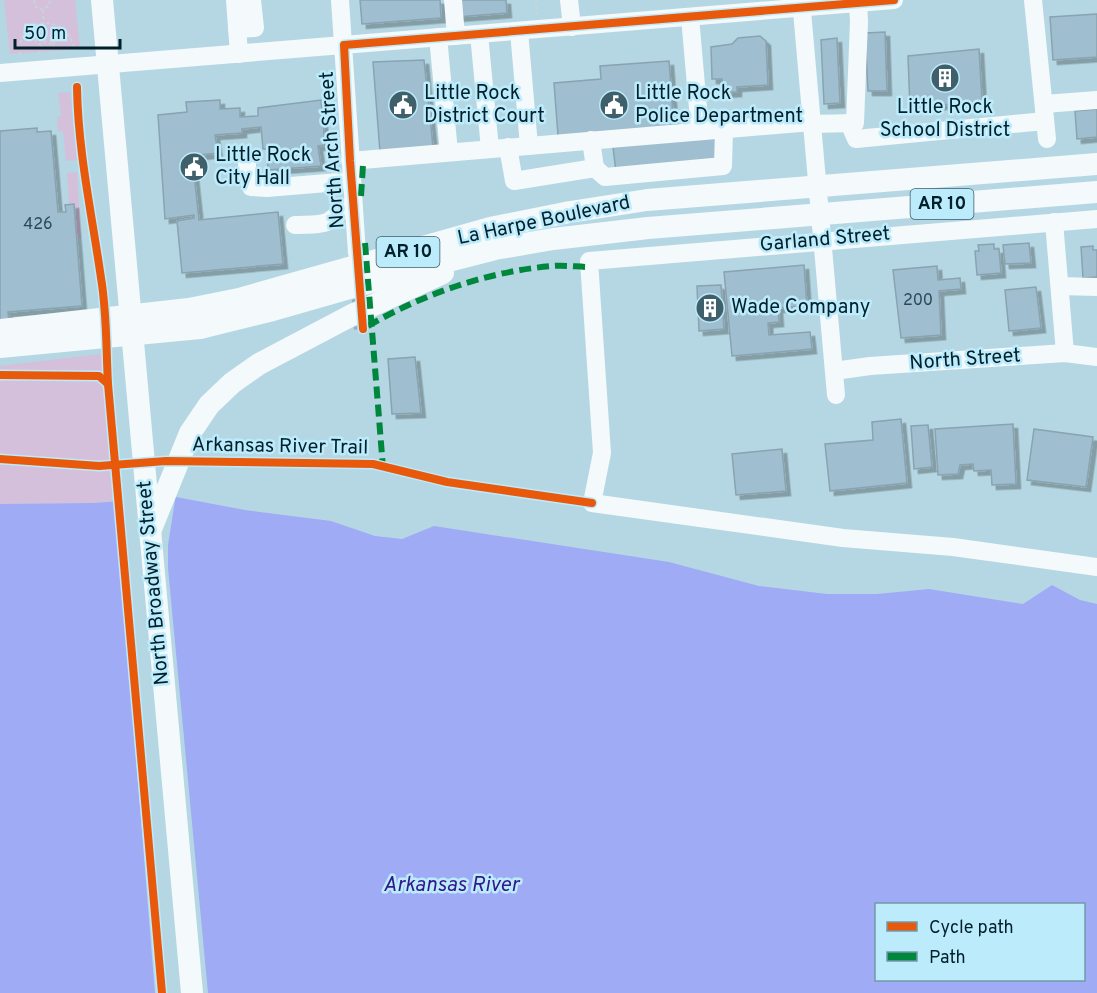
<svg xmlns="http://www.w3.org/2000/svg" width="1097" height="993" font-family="Overpass,sans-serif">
<defs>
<filter id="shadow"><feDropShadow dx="4.5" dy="4.5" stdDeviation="0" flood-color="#0004"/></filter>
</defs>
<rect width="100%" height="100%" fill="#b5d7e3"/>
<g fill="#d4c0db">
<polygon points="4,0 75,0 80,49 10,54"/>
<polygon points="70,92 77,160 66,161 63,131 58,131 57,117 61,116 58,93"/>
<polygon points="77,172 81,237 77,238 74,205 69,205 67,173"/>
<polygon points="108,353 114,411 116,477 120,482 122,500 93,503 0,504 0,366"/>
</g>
<path fill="#a0abf6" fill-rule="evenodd" d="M176 497 245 510 331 521 375 536 402 539 434 526 669 562 759 586 827 594H877L929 589 1023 604 1052 585 1080 600 1097 604V993H0V504L93 503ZM876 904H1084V980H876Z"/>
<polygon fill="#b5d7e3" points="176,494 168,545 168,568 208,993 155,993 115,498"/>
<g fill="#9fbecf" stroke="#89a3b1" stroke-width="1.5" filter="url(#shadow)">
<polygon points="360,0 440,0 441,18 362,24"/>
<polygon points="457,0 506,0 507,13 457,17"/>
<polygon points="1097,14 1097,57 1053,60 1050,17"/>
<polygon points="885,32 887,91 868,91 865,33"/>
<polygon points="760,36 766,41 768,85 737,87 737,92 723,93 722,79 712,79 711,47 732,44 738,38"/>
<polygon points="837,38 840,103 824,104 821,40"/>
<polygon points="979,49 982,101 910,108 908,56"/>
<polygon points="424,60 433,147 380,152 373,62"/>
<polygon points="669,61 674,127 558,136 554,83 601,79 600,66"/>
<polygon points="220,100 220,109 240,108 240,117 258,116 258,108 321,100 325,145 318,146 321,166 268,170 267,149 263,149 261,127 242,129 242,133 215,135 218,153 192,156 199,220 278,212 283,264 182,273 177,221 194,218 194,215 165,219 158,115 187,112 186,102"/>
<polygon points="1097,109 1097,137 1077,139 1075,111"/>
<polygon points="37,128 37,132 51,131 58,212 66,212 65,205 74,204 82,306 8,312 9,321 0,322 0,131"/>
<polygon points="718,137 720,163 616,172 613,147"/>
<polygon points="1029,243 1031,263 1005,264 1003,245"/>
<polygon points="994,244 994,249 999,249 1001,273 977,275 975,251 979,251 978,245"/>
<polygon points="1093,246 1093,250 1097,250 1097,277 1083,278 1081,247"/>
<polygon points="804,265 807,306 778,308 779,322 768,323 769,335 810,332 812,349 732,356 724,272"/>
<polygon points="937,266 938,280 960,278 961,289 939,291 941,335 901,338 893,270"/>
<polygon points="721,285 724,329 699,331 697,286"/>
<polygon points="1036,287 1041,328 1009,331 1005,290"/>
<polygon points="415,357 421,413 392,414 388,359"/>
<polygon points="901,419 907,483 830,491 825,444 873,440 872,422"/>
<polygon points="1013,424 1016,484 992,485 991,470 974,471 973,464 960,465 958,474 938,475 935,429"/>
<polygon points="928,425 932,467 914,469 911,426"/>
<polygon points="1034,429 1093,437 1086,487 1027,480"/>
<polygon points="782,449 786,491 736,495 732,454"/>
</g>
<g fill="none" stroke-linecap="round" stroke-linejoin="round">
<polyline stroke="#91b2be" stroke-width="18" stroke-dasharray="18 9" stroke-linecap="butt" points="359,272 363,329"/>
<g stroke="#c9d4d9" stroke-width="2" stroke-dasharray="3 3" stroke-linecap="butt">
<polyline points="34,0 36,7 43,10 49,5 50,0"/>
<polyline points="536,0 537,14"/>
<polyline points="43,10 45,42"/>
<polyline points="25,32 41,45"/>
<polyline points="53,44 62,28"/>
<polyline points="39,54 40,48 45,42 53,44 55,52"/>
<path d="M20 55C15 16 67 10 75 51"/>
</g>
<g stroke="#f4f9fb" stroke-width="18">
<polyline points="235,0 239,54"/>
<polyline points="340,0 357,253"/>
<polyline points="453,0 456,36"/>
<polyline points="569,0 572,27"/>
<polyline points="801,0 836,395"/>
<polyline points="1033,0 1047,139"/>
<polyline points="690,17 700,131"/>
<polyline points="237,29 255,28 252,0"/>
<polyline points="519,31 529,146"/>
<polyline points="479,34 490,149"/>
<polyline points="438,37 449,152"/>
<polyline points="0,73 894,0"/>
<polyline points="1044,104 1097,100"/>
<polyline points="849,123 856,139 1045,121"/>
<polyline points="812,124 855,123 859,21 858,3"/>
<polyline points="508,147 514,181 595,168 591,140"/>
<polyline points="247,160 247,175 251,187 267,188 351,181"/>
<polyline points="350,161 812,122"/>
<polyline points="595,168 605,177 723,166 724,129"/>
<polyline points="1097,219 589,261 602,453 592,503 843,538 953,547 1097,567"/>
<polyline points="1054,222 1065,353"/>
<path d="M295 225C305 224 320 226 329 221 339 215 340 208 353 205"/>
<polyline points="1060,286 1097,287"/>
<polyline points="834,371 870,366 1065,353 1097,357"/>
</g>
<g stroke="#f4f9fb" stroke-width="22">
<polyline points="102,0 192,993"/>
<polyline points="0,330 189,309 239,299 490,228 570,212 647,200 1097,164"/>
<polyline points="0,347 200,328 273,310 413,270 495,249 553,239 648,228 1097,192"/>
<polyline points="151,529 190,433 209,405 232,383 259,364 352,315 443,273"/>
</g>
<g stroke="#00873e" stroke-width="6" stroke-dasharray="12 6" stroke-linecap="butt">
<polyline points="361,196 363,165"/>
<polyline points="365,243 383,468"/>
<path d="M368 326C423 294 489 271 553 266 565 265 578 267 590 267"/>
</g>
<g stroke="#bcebfc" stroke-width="11">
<g id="cycleway">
<path d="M77 87C78 152 92 215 101 278 107 313 106 349 108 384"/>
<polyline points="363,329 350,161 344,45 894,0"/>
<polyline points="0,375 99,376 108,384 162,993"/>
<polyline points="0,459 99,466 166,461 373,464 447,482 592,503"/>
</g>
</g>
<use href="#cycleway" stroke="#e8590c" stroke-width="8"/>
</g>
<defs>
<g id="building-disc" transform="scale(1.5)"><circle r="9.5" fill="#3f606b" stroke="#bcebfc"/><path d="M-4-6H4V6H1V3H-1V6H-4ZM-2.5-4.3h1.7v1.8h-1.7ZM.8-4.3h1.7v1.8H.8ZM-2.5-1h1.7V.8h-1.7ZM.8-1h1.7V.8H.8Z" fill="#fff"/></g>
<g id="civic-disc" transform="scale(1.5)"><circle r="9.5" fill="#3f606b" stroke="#bcebfc"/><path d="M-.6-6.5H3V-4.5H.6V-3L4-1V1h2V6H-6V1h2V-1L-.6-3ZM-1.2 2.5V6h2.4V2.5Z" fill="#fff"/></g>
</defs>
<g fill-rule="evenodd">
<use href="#building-disc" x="945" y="78"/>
<use href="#civic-disc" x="403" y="105"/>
<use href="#civic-disc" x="614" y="105"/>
<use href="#civic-disc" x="194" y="167"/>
<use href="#building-disc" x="710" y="308"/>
</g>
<g text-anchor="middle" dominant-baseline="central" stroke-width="5" stroke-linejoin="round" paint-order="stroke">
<g font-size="16" fill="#2a4956">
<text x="38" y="225">426</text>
<text x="918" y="301">200</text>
</g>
<g fill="#bcebfc" stroke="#385d6a" stroke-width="1.5">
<rect x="910.5" y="189" width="63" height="30" rx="4.5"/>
<rect x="376.5" y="237" width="63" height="30" rx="4.5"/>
</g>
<g font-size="18" font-weight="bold" fill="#00202b">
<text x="942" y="204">AR 10</text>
<text x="408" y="252">AR 10</text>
</g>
<g font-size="20" fill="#00202b" stroke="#bcebfc" text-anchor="start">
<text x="424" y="94">Little Rock<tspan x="424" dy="23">District Court</tspan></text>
<text x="635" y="94">Little Rock<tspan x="635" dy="23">Police Department</tspan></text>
<text x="945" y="108" text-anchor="middle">Little Rock<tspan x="945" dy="23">School District</tspan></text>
<text x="215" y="156">Little Rock<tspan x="215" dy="23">City Hall</tspan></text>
<text x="731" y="308">Wade Company</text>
</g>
<g font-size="20" fill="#00202b" stroke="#bcebfc">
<text transform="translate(333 150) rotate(-94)">North Arch Street</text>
<text transform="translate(544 221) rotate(-12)">La Harpe Boulevard</text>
<text transform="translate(825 240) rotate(-5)">Garland Street</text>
<text transform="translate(965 360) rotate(-4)">North Street</text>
<text transform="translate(280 447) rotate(1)">Arkansas River Trail</text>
<text transform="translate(154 583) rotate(-95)">North Broadway Street</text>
</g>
<g font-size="21" font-style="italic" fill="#32188f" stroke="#bcebfc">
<text x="451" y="885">Arkansas River</text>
</g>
</g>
<rect x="875" y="903" width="210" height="78" fill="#bcebfc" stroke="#719aa8" stroke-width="1.5"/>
<rect x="887" y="922" width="30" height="9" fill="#e8590c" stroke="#719aa8" stroke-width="1.5"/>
<text x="929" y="933" font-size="18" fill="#00202b">Cycle path</text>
<rect x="887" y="952" width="30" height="9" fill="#00873e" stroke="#719aa8" stroke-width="1.5"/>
<text x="929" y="963" font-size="18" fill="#00202b">Path</text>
<path d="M15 39v9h105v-9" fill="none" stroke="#00202b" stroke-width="3"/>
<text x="24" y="39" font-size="18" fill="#00202b" stroke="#bcebfc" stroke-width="4.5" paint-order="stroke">50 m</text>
</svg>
